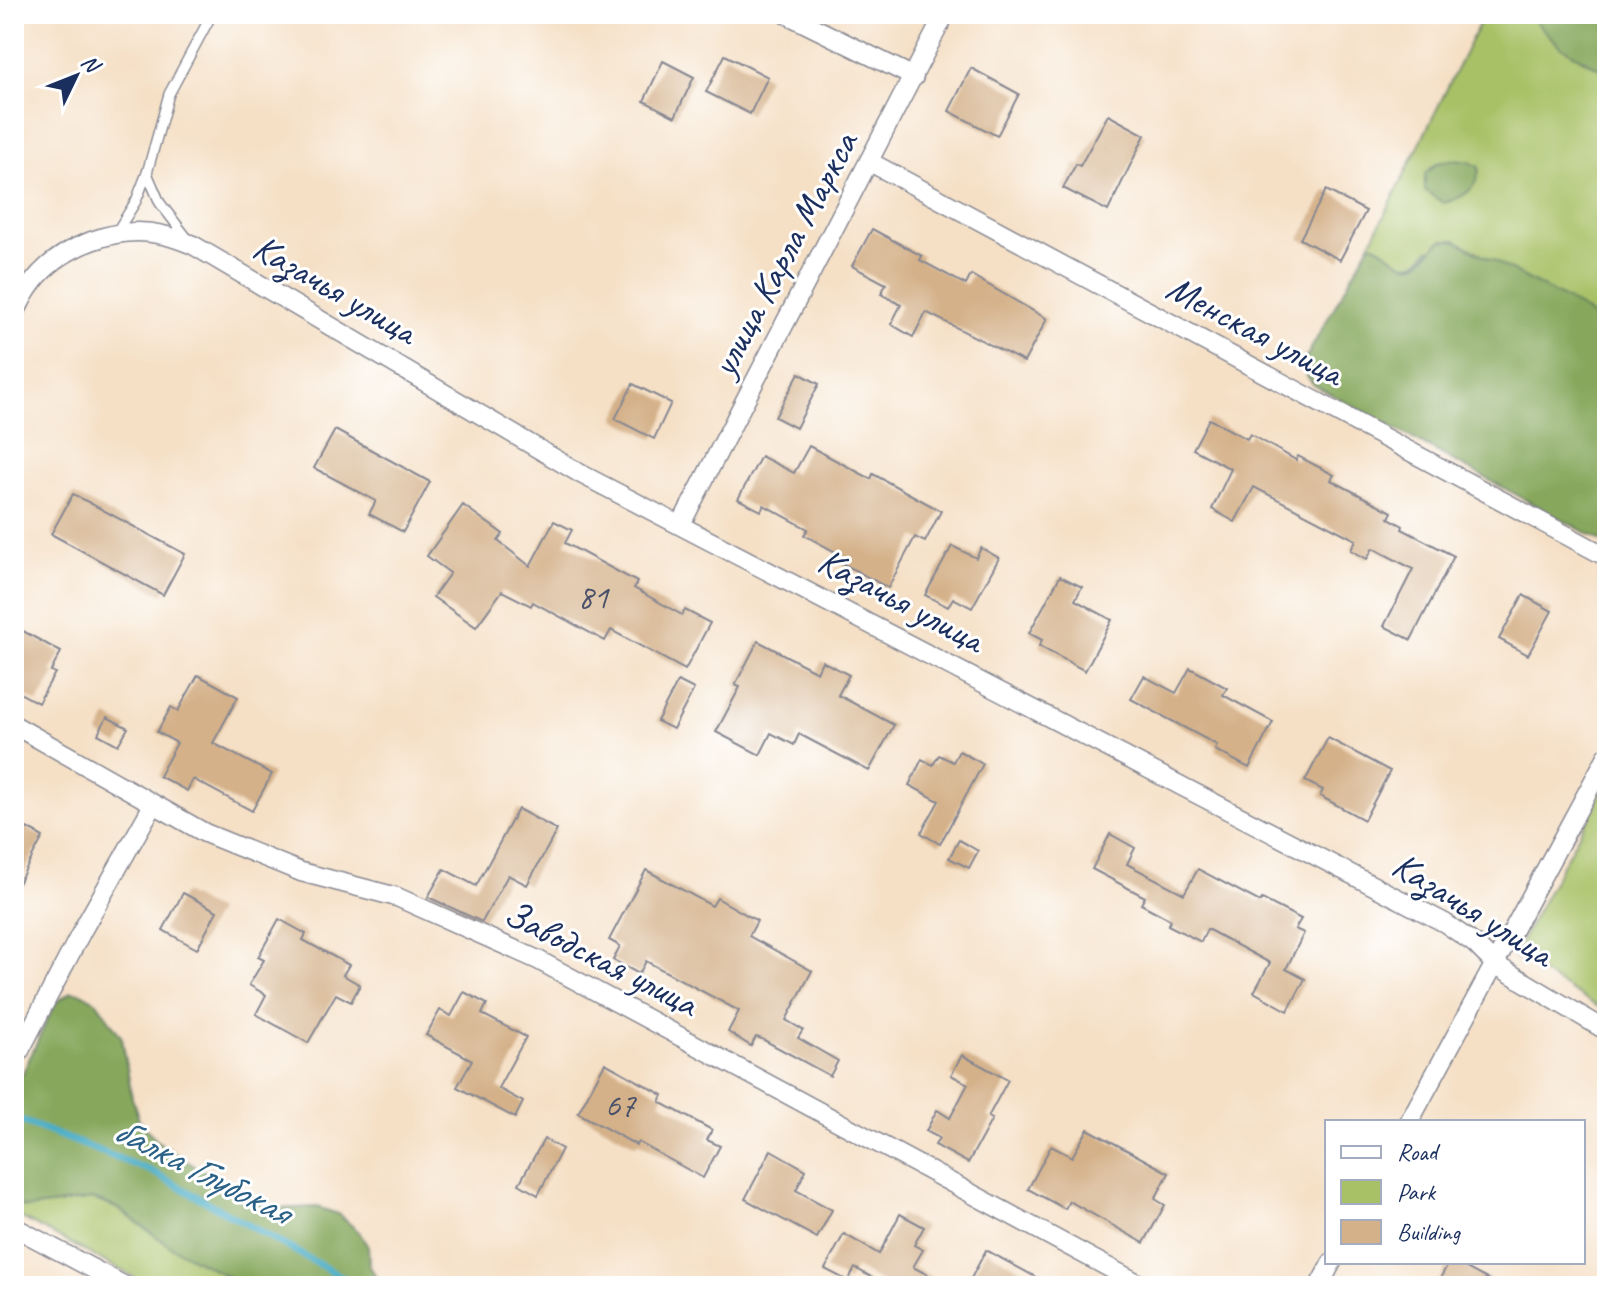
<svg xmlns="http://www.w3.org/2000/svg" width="1621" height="1300" font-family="Caveat,sans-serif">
<rect width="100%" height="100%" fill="#fff"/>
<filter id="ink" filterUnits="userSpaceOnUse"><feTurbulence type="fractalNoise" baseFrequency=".0125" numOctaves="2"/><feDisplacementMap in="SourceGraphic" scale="16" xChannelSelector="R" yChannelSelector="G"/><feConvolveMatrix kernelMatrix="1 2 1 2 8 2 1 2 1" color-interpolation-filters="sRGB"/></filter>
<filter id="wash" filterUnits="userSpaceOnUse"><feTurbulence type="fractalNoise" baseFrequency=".006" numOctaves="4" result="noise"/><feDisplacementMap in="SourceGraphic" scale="32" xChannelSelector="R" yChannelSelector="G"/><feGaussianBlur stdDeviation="1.8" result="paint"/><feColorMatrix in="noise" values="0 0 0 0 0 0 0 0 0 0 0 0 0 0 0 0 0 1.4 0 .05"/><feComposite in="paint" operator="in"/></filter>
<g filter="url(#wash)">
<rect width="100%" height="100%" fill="#f5e0c6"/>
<g fill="#a8c166" stroke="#627862" stroke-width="2">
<path d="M1484 14H1528L1560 46 1607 73V329L1429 249C1410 279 1393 256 1370 244Z"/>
<polygon points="1607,782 1607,1012 1513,956"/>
<polygon points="93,1199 116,1208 229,1278 237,1286 151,1286 14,1214 14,1204 28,1208"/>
</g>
<g fill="#86a75b" stroke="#506b5c" stroke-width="2">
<polygon points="1528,14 1607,14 1607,73 1560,46"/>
<path d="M1454 160 1469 162 1479 167C1478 190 1463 198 1443 203L1425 190V174L1437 163Z"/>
<path d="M1442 240H1455L1582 308 1607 329V544L1314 385 1306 375 1304 361 1370 244C1388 245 1403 278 1423 259 1430 253 1434 246 1442 240Z"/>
<polygon points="71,992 81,993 97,1002 122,1038 132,1098 139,1120 157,1141 188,1162 271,1209 317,1207 338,1214 359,1232 368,1247 369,1265 377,1278 392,1286 237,1286 229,1277 171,1247 117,1208 93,1199 28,1208 14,1204 14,1092 55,1003"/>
</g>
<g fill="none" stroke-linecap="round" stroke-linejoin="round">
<polyline stroke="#45abc5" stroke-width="7" points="14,1118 151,1171 358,1286"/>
</g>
<g id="blocks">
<g fill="#d4b189">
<polygon points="725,55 768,77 750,114 706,92"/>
<polygon points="663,61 694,77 675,117 644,101"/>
<polygon points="971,68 1019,94 997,136 949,111"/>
<polygon points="1108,115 1145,135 1108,211 1063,188 1076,164 1080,166"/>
<polygon points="1326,190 1366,211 1340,260 1300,239"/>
<polygon points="872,229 922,256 920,260 966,285 971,275 1047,319 1024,362 926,312 913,337 891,324 901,305 881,294 886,284 852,266"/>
<polygon points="799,373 819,384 796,428 775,417"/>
<polygon points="633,384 671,403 654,439 615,419"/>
<polygon points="1209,419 1247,439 1250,434 1296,460 1298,456 1334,475 1331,480 1392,512 1389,518 1403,526 1402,529 1454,556 1411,640 1384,626 1413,569 1373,548 1367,559 1351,550 1356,540 1254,487 1235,522 1212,509 1231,469 1193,449"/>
<polygon points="335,430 430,482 403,532 369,514 376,501 314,468"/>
<polygon points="809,446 871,479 873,474 941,511 925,542 915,537 888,588 838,561 841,555 804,535 808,529 764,505 761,511 738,499 761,456 794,473"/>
<polygon points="73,494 185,554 163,595 51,534"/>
<polygon points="463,505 503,534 498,541 530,566 554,521 572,530 565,543 637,582 634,588 682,615 685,610 710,623 685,670 611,630 605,641 533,602 531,606 502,591 476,627 433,597 450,573 427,556"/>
<polygon points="952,546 976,558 981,548 999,558 972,608 953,598 948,607 925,595"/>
<polygon points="1060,576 1082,587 1075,600 1112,620 1085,671 1039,646 1042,640 1029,633"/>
<polygon points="1523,595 1552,611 1528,655 1499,639"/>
<polygon points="14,626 61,652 51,671 55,673 38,703 14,690"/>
<polygon points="758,641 817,672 822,661 849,675 838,695 894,725 869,771 799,734 794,745 771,733 760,755 716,732 740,687 735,685"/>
<polygon points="1190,668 1227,688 1223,695 1273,722 1249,768 1215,750 1217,745 1131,699 1144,676 1176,693"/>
<polygon points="198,675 238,697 213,743 272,774 252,811 193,779 187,791 159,776 177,743 157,732 171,707 178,711"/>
<polygon points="678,681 694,689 673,729 657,721"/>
<polygon points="107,717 128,728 118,745 98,734"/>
<polygon points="1328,738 1390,771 1364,820 1320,796 1323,790 1305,781"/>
<polygon points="959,751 983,764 940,844 921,833 939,801 909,785 922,759 933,765 939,755 953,762"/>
<polygon points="518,809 557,830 527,885 508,875 482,922 428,897 444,869 476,886"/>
<polygon points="14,821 43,837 14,891"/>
<polygon points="1110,834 1135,848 1127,864 1184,894 1198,869 1260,902 1262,899 1301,919 1295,929 1304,933 1286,969 1305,979 1288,1011 1254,992 1270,963 1207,929 1201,942 1168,925 1171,920 1141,904 1145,897 1092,869"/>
<polygon points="959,840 978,851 969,868 949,858"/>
<polygon points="646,870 712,906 717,898 757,921 749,936 812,971 786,1020 803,1030 798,1038 838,1061 830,1076 762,1039 756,1037 751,1046 728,1032 739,1011 646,961 639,974 613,960 620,946 609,940"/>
<polygon points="183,893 217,911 197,949 163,930"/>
<polygon points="279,919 306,934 303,940 349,965 343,975 360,985 351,1002 336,994 308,1043 256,1014 266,995 249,985 264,960 258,957"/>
<polygon points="464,992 487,1004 482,1014 526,1037 498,1088 523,1102 515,1118 457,1087 472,1060 426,1035 440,1010 451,1016"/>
<polygon points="962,1055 1008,1080 988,1117 992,1119 968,1163 935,1145 939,1138 926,1131 937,1110 950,1118 968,1084 951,1075"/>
<polygon points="605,1063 663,1095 660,1102 712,1130 707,1140 720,1146 703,1178 638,1142 636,1145 578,1113"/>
<polygon points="1088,1129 1169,1173 1155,1199 1165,1205 1144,1243 1069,1201 1065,1209 1028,1189 1051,1146 1072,1157"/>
<polygon points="544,1139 562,1149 538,1195 519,1184"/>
<polygon points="771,1150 806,1170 796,1190 832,1210 817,1238 745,1199"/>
<polygon points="900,1214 924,1227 914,1245 923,1250 913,1267 949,1286 888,1286 855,1268 848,1281 825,1269 844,1234 879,1254"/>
<polygon points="986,1250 1052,1286 967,1286"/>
<polygon points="1449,1262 1455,1262 1500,1286 1436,1286"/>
</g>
</g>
</g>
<g filter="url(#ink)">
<use href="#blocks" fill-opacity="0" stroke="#888892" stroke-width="2"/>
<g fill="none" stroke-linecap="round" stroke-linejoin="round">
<g stroke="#888892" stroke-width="12">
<g id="service">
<polyline points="147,173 160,203 187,238"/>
<polyline points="116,233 136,201 147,173 169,94 212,14"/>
</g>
</g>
<g stroke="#888892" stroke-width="21">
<g id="minor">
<polyline points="786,14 914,77"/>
<polyline points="870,162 1607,557"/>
<path d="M14 315C20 303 25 292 33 282 61 246 118 224 163 235 173 237 183 241 193 245L581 474 1445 923 1475 944 1496 965 1607 1031"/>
<polyline points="681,524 945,14"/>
<polyline points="14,725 205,833 301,872 397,897 538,960 1143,1286"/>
<polyline points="14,1062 83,929 153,805"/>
<polyline points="1409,1122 1607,756"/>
<polyline points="14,1227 125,1286"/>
<polyline points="1319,1286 1332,1262"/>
</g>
</g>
<use href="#service" stroke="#fff" stroke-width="9"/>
<use href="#minor" stroke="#fff" stroke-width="18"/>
</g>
</g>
<g text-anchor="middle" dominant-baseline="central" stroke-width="6" stroke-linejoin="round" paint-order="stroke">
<g font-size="34" fill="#495069">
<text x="593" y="596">81</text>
<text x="620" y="1104">67</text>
</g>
<g font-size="38" fill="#1b2f5e" stroke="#fff">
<text transform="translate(784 254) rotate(-62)">улица Карла Маркса</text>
<text transform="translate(335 289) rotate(30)">Казачья улица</text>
<text transform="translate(1255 330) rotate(28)">Менская улица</text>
<text transform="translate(901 600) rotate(28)">Казачья улица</text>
<text transform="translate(1473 909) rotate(32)">Казачья улица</text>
<text transform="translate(601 958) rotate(27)">Заводская улица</text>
</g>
<g font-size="40" font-style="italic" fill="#2c6187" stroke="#fff">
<text transform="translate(202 1170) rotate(27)">балка Глубокая</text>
</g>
</g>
<rect width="1621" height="1300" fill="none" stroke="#fff" stroke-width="48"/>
<rect x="1325" y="1120" width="260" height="144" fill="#ffffff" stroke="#a4acbf" stroke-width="2"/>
<rect x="1341" y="1146" width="40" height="12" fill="#ffffff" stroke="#a4acbf" stroke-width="2"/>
<text x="1397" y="1160" font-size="24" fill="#1b2f5e">Road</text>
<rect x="1341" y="1180" width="40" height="24" fill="#a8c166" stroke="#a4acbf" stroke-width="2"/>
<text x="1397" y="1200" font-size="24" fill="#1b2f5e">Park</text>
<rect x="1341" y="1220" width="40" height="24" fill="#d4b189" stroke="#a4acbf" stroke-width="2"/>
<text x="1397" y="1240" font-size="24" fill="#1b2f5e">Building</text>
<g transform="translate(76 76) rotate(47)" stroke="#ffffff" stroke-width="6" paint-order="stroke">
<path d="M0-6L14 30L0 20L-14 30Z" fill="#1b2f5e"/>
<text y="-12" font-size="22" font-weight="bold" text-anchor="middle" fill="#1b2f5e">N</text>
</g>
</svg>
